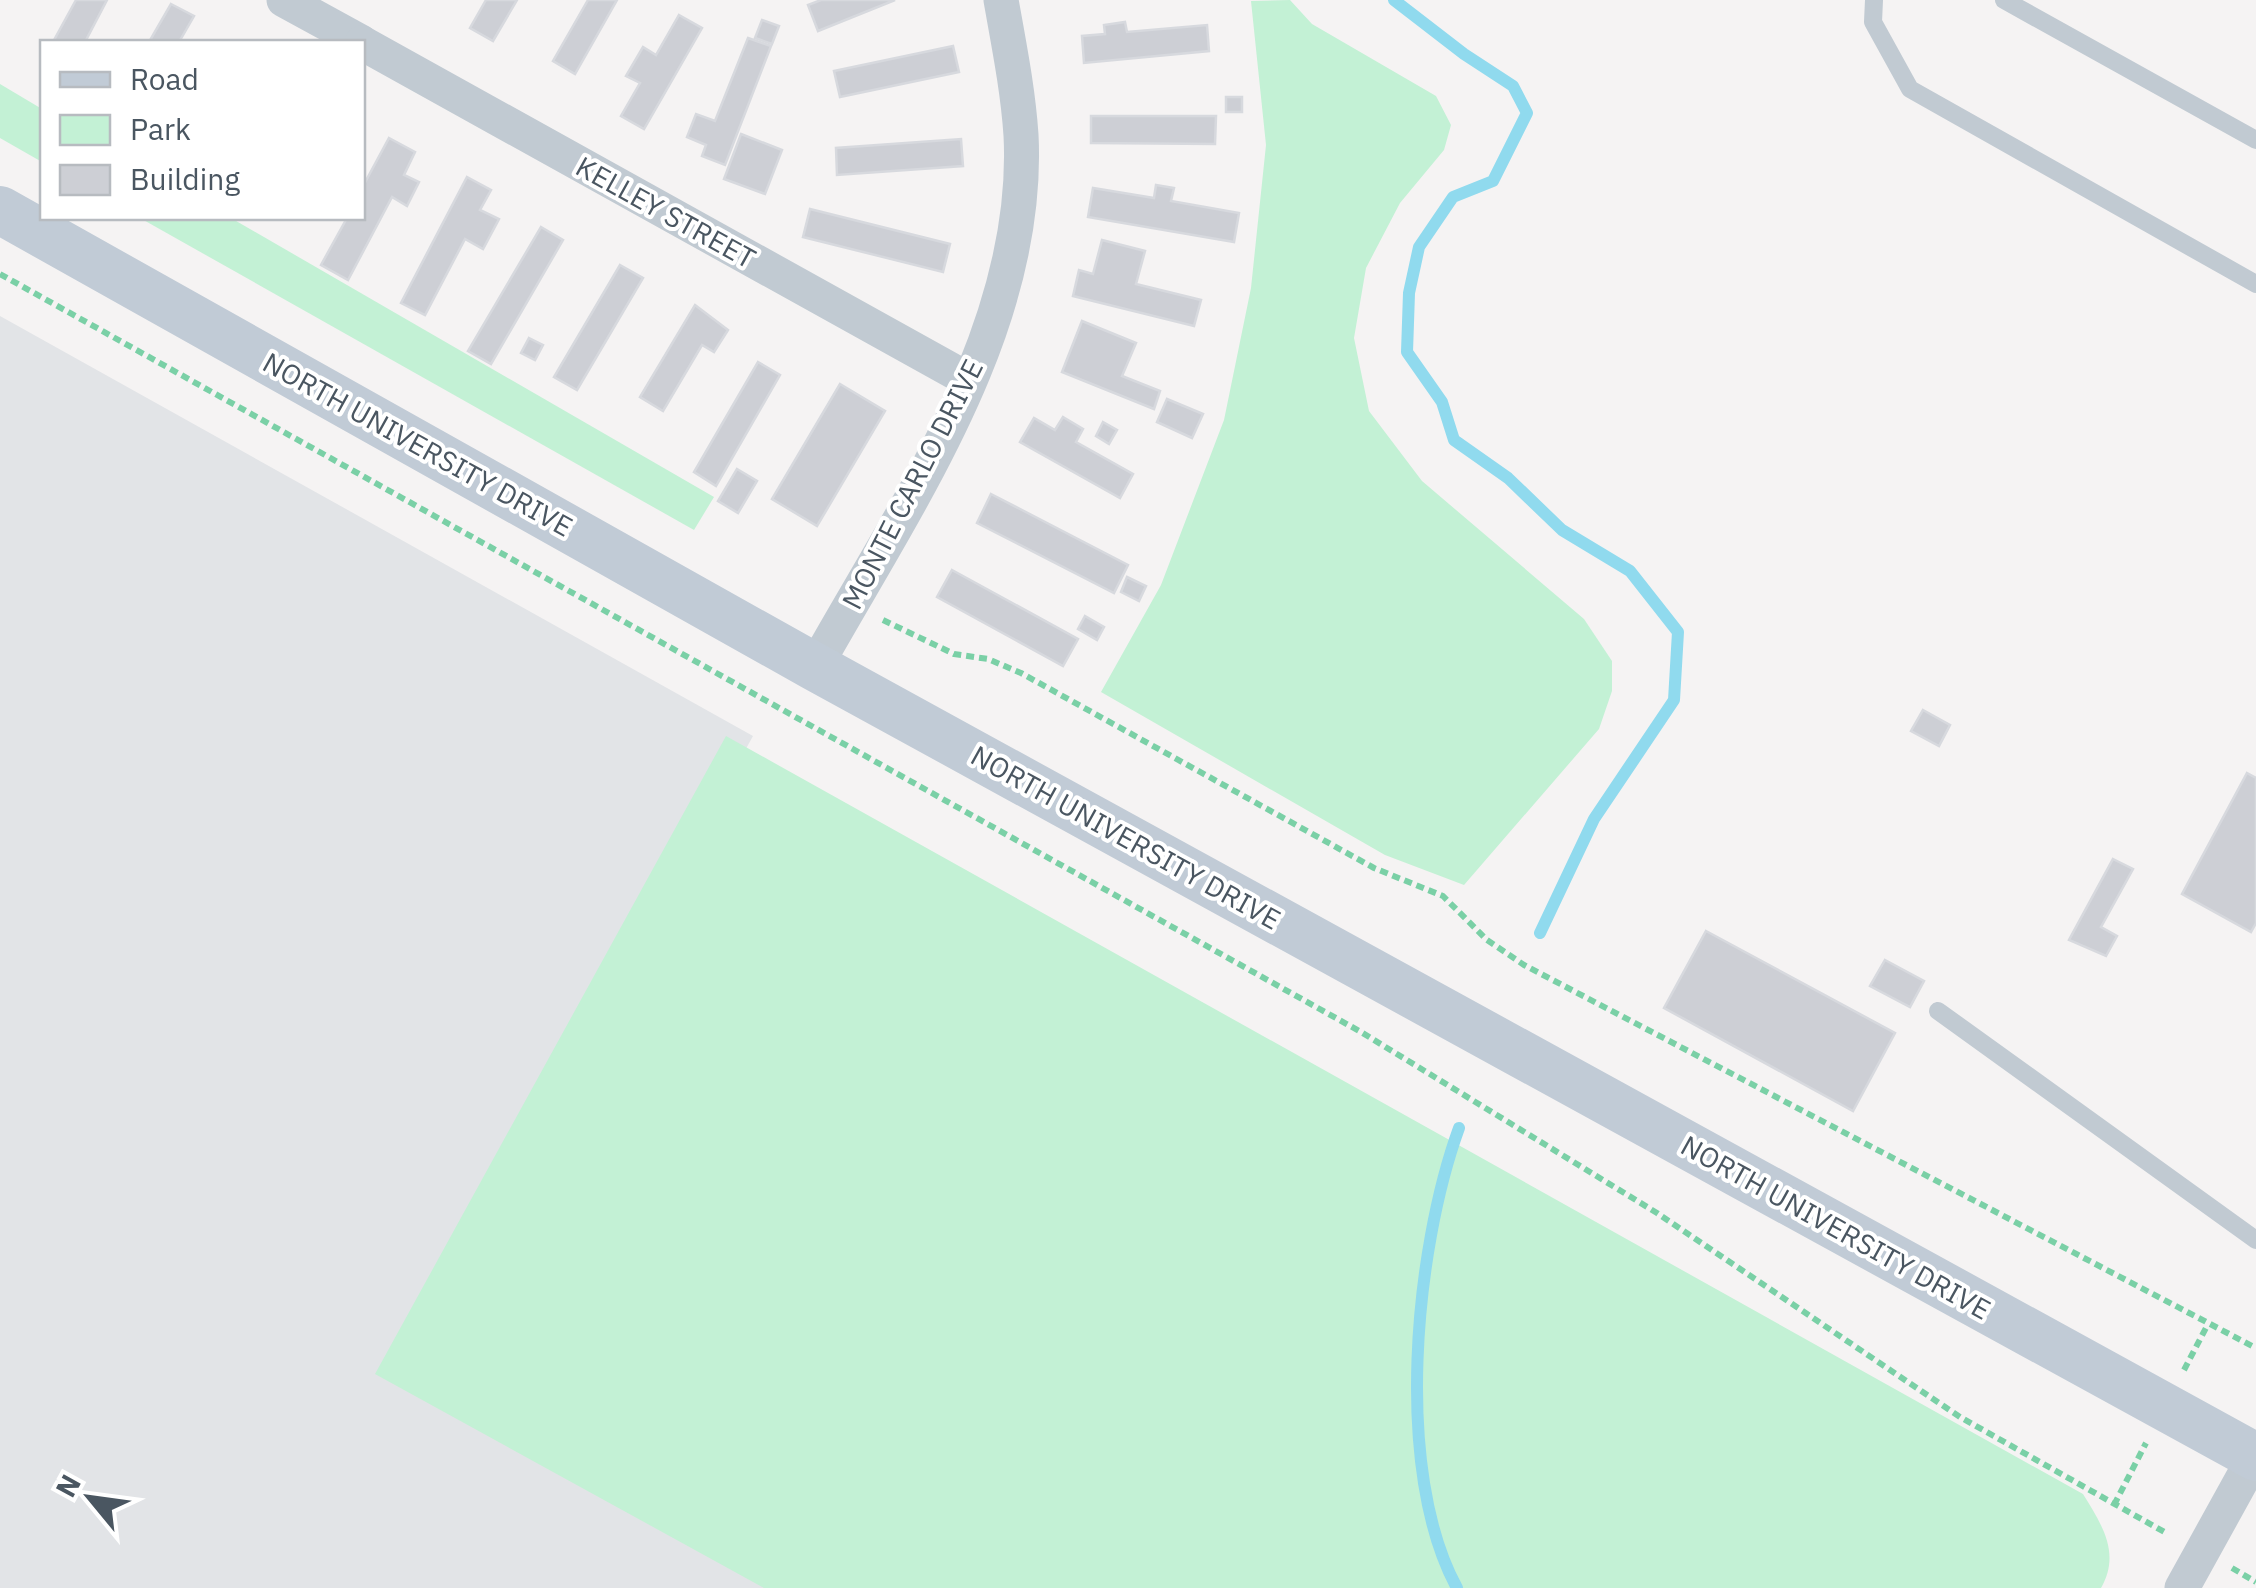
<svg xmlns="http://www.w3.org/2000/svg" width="2256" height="1588" font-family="'IBM Plex Sans',sans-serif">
<rect width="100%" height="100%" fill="#f5f3f3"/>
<polygon fill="#e2e4e7" points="0,316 753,736 404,1370 794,1588 0,1588"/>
<g fill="#c3f1d5">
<polygon points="1290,0 1312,24 1436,96 1451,125 1444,150 1400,203 1366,268 1354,338 1369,411 1422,481 1584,619 1612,661 1612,691 1599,729 1464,885 1385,855 1101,692 1161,585 1224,420 1251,288 1266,145 1251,1"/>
<polygon points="0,84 42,109 42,162 0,138"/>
<polygon points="140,218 231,218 714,497 694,530"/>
<path d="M726 736 2083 1494C2102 1525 2121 1553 2101 1588H764L375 1374Z"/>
</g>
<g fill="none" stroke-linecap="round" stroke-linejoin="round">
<g stroke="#90daee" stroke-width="12">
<polyline points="1394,0 1464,54 1513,86 1527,113 1493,181 1453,197 1419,247 1409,293 1407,352 1442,402 1454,440 1508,478 1562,530 1630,571 1678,632 1674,700 1594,819 1540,933"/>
<path d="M1457 1588C1393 1471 1415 1249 1459 1128"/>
</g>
</g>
<g fill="#cdcfd5" stroke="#d7d9de" stroke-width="2.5">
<polygon points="76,0 107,0 85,42 53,42"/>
<polygon points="486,0 517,0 493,41 470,28"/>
<polygon points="588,0 617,0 575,74 553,61"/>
<polygon points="821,0 895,0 818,31 808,5"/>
<polygon points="171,4 194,16 179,42 149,42"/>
<polygon points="679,15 702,28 644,129 621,116 640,83 626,76 643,47 656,55"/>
<polygon points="762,20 779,26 772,44 755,38"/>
<polygon points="1125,22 1127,32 1207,25 1209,51 1084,63 1082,36 1105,34 1104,25"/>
<polygon points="748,38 771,46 725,165 702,156 706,145 687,137 696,114 715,121"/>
<polygon points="953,46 959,72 840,97 834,71"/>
<rect x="1226" y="97" width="16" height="15"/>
<polygon points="1091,116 1216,116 1215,144 1091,143"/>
<polygon points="741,134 782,150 765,194 724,179"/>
<polygon points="389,138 415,152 404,175 419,182 407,206 392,197 348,280 321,265 347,218 362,218 362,188"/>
<polygon points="961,139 963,166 837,175 836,148"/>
<polygon points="467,177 491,190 480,210 499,219 483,249 465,239 425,315 401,303"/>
<polygon points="1156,185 1174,188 1171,201 1239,213 1234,242 1088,217 1093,188 1154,198"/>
<polygon points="810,209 950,244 943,272 803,237"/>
<polygon points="541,227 563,240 491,364 468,351"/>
<polygon points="1102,240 1145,251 1136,284 1201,300 1194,326 1073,296 1079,270 1093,274"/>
<polygon points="620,265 643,278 577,390 554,377"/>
<polygon points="695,305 728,330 714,352 702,345 663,411 640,397"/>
<polygon points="1082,321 1136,343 1122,376 1160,391 1154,409 1062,372"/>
<polygon points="529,338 543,345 535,360 521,353"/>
<polygon points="758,362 780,375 716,486 694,472"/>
<polygon points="840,384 885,411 817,526 772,499"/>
<polygon points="1167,399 1203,414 1192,438 1157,422"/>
<polygon points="1063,417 1083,429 1076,442 1133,474 1120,498 1020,442 1034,418 1055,430"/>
<polygon points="1103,422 1117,430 1109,444 1096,436"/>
<polygon points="737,469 757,481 738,513 718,501"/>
<polygon points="991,494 1128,565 1114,593 977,523"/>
<polygon points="952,570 1078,639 1063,666 937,597"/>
<polygon points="1127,577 1146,586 1139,601 1121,592"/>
<polygon points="1085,616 1104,627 1097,640 1078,629"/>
<polygon points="1923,710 1950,725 1939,746 1911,731"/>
<polygon points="2247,773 2256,778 2256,923 2251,932 2182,894"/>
<polygon points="2113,859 2133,869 2101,927 2117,936 2106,956 2069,940"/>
<polygon points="1706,931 1895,1033 1853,1111 1664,1008"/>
<polygon points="1885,960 1924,981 1910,1007 1870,986"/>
</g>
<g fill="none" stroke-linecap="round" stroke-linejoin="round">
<g stroke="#7ad0a6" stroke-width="6" stroke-dasharray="8 5" stroke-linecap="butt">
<polyline points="0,274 1361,1032 1657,1213 1960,1417 2168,1534"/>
<polyline points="883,620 954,654 988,659 1021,673 1374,868 1443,896 1487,940 1524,965 2256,1348"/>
<polyline points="2184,1370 2208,1324"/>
<polyline points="2114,1505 2146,1443"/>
<polyline points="2232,1568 2256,1582"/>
</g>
<g stroke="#c1cad2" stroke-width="18">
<polyline points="1874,0 1873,22 1910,89 2256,284"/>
<polyline points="2004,0 2256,140"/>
<polyline points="1938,1011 2256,1240"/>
</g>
<g stroke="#c1cad2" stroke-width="35">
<polyline points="284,0 361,42"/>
<polyline points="362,43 969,380"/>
<path d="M815 667C905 506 1031 328 1021 135 1018 90 1009 45 1001 0"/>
<polyline points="2182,1588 2255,1456"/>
</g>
<polyline stroke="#c1cbd6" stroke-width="48" points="0,210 815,667 2256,1457"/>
</g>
<g text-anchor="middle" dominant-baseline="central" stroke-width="8" stroke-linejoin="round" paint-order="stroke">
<g font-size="28" fill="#4a5661" stroke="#fff">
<text transform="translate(666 212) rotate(29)">KELLEY STREET</text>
<text transform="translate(418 444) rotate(29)">NORTH UNIVERSITY DRIVE</text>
<text transform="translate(912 484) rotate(-63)">MONTE CARLO DRIVE</text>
<text transform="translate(1126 837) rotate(29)">NORTH UNIVERSITY DRIVE</text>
<text transform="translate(1836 1227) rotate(29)">NORTH UNIVERSITY DRIVE</text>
</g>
</g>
<rect x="40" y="40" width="325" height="180" fill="#ffffff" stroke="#b7bbc0" stroke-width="2.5"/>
<rect x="60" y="72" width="50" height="15" fill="#c1cbd6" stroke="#b7bbc0" stroke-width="2.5"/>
<text x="130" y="90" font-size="30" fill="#4a5661">Road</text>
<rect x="60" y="115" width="50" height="30" fill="#c3f1d5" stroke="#b7bbc0" stroke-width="2.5"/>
<text x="130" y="140" font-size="30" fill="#4a5661">Park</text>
<rect x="60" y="165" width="50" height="30" fill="#cdcfd5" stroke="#b7bbc0" stroke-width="2.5"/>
<text x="130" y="190" font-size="30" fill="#4a5661">Building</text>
<g transform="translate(90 1498) rotate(299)" stroke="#ffffff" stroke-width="8" paint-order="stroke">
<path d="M0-8L18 38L0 25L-18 38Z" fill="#4a5661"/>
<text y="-15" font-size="28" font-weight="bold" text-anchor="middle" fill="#4a5661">N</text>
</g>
</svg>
